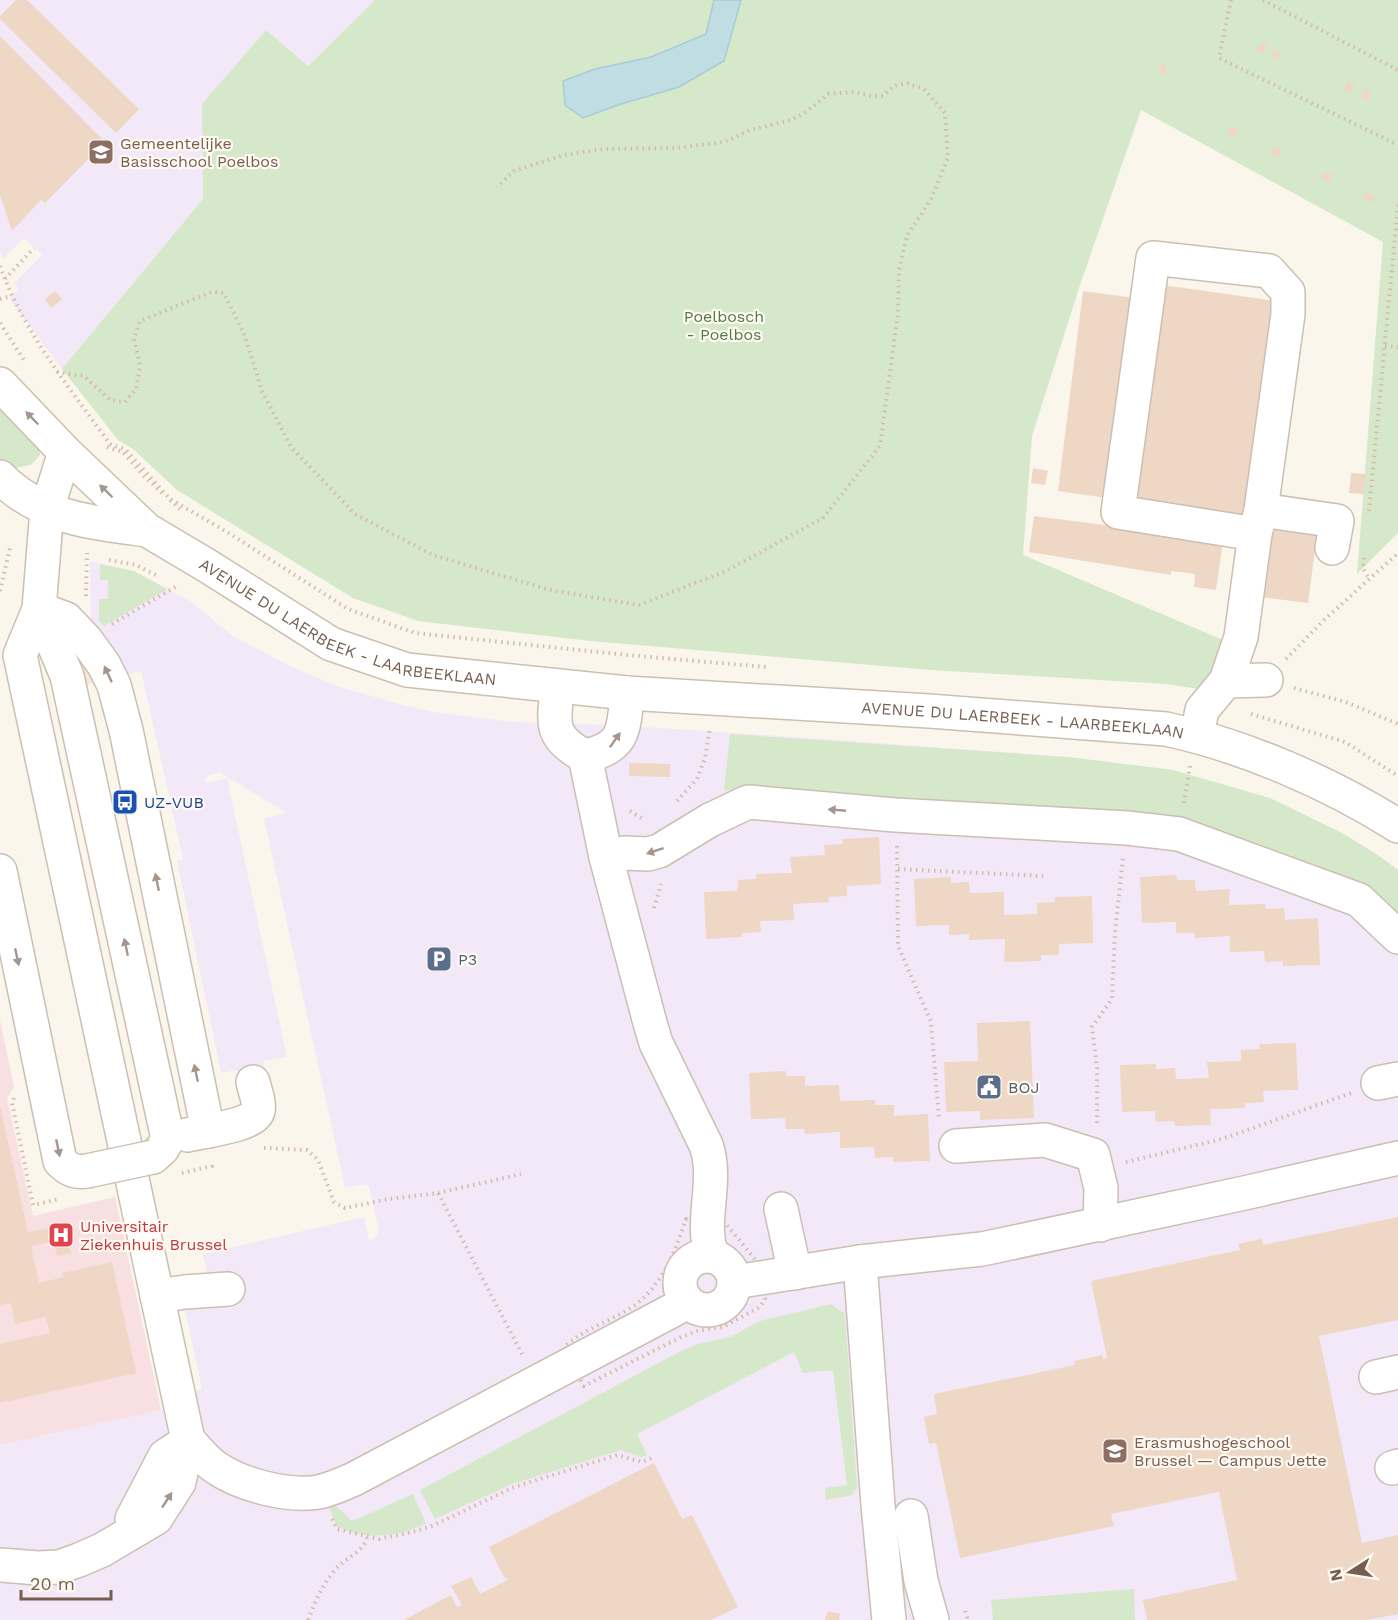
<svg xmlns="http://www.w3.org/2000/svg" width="1398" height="1620" font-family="'Work Sans',sans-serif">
<rect width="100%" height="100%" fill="#fbf6eb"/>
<polygon fill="#f2e8da" points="68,640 102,680 82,686"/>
<g fill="#f3e8f8">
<polygon points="0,0 375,0 308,66 266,30 203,104 203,199 62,369 9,298 19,289 14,283 42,255 24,238 3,259 0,251"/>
<polygon points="90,561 134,571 190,601 233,636 290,666 340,687 403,705 433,712 511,722 615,725 796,737 1068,757 1173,770 1270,798 1344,834 1379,856 1398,870 1398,1620 0,1620 0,1445 161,1410 195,1391 202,1389 179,1283 208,1277 203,1254 364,1217 369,1241 376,1237 379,1231 369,1187 366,1184 345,1188 264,819 285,813 285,812 219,772 208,776 204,783 227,778 287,1057 263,1061 269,1087 242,1092 237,1070 221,1073 177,861 183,859 141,671 121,676 91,631"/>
</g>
<polygon fill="#f8dfe1" points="0,1020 14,1087 7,1098 33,1216 115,1197 161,1410 0,1445"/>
<g fill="#d5e8ca">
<polygon points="375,0 1398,0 1398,533 1357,574 1383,242 1141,110 1080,285 1032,436 1023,555 1230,643 1205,690 1166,684 930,670 590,641 418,621 353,598 177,490 133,449 118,440 62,369 203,199 202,104 266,30 308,66"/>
<polygon points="0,398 39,443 40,455 31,465 16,468 0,461"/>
<polygon points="100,564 134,571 167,589 104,626 99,621 99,599 108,599 108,580 100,580"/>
<polygon points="730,734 1068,757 1173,770 1270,798 1344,834 1379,856 1398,870 1398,922 1183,823 724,790"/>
<polygon points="831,1304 845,1314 857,1487 852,1495 826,1500 825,1488 847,1485 833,1370 803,1373 794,1352 637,1434 647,1455 641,1457 621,1450 512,1484 435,1519 420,1490 683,1350 698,1344 730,1337 760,1321"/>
<path d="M413 1494 426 1524C394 1537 369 1541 336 1526L329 1506 335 1505 352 1521Z"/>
<polygon points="1134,1589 1135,1620 993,1620 991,1600"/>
</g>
<polygon fill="#c1dde4" stroke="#a8ccd5" stroke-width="1.5" points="714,0 741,0 724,61 679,87 621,104 583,118 565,105 563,81 595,69 651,57 706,34"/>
<g fill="#eed7c5">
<polygon points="16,0 27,0 139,109 116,133 0,19 0,16"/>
<polygon points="0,36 105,142 45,203 41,200 12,231 0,195"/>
<polygon points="1260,42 1267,45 1264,54 1257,51"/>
<polygon points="1274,49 1281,52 1278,60 1271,57"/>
<polygon points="1159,65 1166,65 1167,74 1159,75"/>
<polygon points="1348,81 1355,84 1351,93 1344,90"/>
<polygon points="1365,88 1371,92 1368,101 1361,98"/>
<polygon points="1230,126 1239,130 1235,138 1227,134"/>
<polygon points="1274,147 1282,151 1278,158 1271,154"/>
<polygon points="1324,171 1333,175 1329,183 1321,178"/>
<polygon points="1367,192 1375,196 1372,203 1363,199"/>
<polygon points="1163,285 1275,301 1246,518 1132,501"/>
<polygon points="55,291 62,299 51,308 45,299"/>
<polygon points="1083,291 1135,298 1107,498 1058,491"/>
<polygon points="1033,468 1048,471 1045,485 1031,483"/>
<polygon points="1351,473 1366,474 1364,494 1349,493"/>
<polygon points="1034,516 1176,534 1223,542 1216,590 1194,587 1195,574 1171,571 1171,575 1029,552"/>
<polygon points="1270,527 1317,534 1308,603 1260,597"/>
<polygon points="629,763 670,764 670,777 629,776"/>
<polygon points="879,837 881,884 847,886 847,896 828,897 829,902 793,904 794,920 760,921 761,932 742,933 742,937 706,939 704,892 737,891 738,880 756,879 756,874 792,873 790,857 825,855 824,845 843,844 842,839"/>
<polygon points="1176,875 1177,880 1195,880 1196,891 1230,889 1229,905 1265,904 1266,909 1284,908 1285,920 1318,918 1320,965 1283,966 1283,961 1265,962 1264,951 1230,952 1230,936 1195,938 1195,933 1176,933 1176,922 1142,923 1140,877"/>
<polygon points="951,877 951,883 969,882 970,893 1004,892 1004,915 1037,914 1037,903 1055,902 1055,897 1092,896 1093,943 1059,944 1059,955 1041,955 1041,961 1004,962 1005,939 969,940 969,934 949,935 949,925 916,926 914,879"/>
<polygon points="1030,1021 1034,1118 980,1120 980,1111 946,1112 944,1062 978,1061 977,1023"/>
<polygon points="1296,1043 1298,1090 1263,1091 1264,1102 1245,1103 1245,1108 1210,1109 1211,1125 1175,1126 1174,1121 1156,1122 1155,1111 1122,1112 1120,1065 1156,1064 1156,1069 1175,1068 1176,1079 1209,1078 1207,1062 1241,1061 1241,1050 1260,1049 1259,1044"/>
<polygon points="786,1071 786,1076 805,1076 805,1086 839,1085 840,1101 875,1100 875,1105 894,1105 894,1116 928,1114 930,1161 893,1162 893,1157 875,1158 874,1147 840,1148 840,1132 805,1134 804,1129 786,1129 785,1118 751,1119 749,1073"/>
<polygon points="0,1106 28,1232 65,1225 71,1253 57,1256 54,1241 31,1246 39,1283 64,1277 62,1273 112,1262 136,1373 0,1403 0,1344 50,1333 46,1317 15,1324 11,1303 0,1305"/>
<polygon points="1398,1217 1398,1320 1319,1336 1362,1543 1398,1535 1398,1614 1367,1620 1147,1620 1143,1600 1237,1580 1219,1492 1111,1514 1114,1526 960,1558 936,1443 929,1444 924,1417 937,1414 934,1394 1075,1365 1074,1361 1102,1355 1103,1359 1107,1358 1091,1281 1240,1250 1238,1244 1262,1239 1263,1245"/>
<polygon points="654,1463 682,1519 692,1515 738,1607 711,1620 404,1620 451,1595 457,1607 462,1605 451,1586 471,1577 480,1594 508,1580 507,1577 505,1579 489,1547"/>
<polygon points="828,1611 840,1614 839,1620 825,1620"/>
</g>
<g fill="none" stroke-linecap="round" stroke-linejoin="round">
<g stroke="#cdbeb2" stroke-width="36">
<g id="minor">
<path id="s1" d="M0 384 65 452 147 530 206 565 331 644 407 670 627 693 929 711 1166 729C1245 746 1330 783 1398 826"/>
<path d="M0 477C40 518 93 523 147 530"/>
<polyline points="1261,510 1337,521 1332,548"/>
<polyline points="39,609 67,676 168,1139 162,1149 153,1157"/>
<polyline points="39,609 66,619 86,640 104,665 114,685 126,730 208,1131"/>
<polyline points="1226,681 1241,637 1255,534 1261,510 1288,314 1288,292 1269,271 1153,258 1118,512 1255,534"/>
<path d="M558 686C553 722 549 738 585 756 625 748 624 729 627 693"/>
<polyline points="1197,736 1202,710 1226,681 1266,680"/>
<path d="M585 756 606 857 650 1023 656 1043 706 1145C719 1182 699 1220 712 1256"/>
<polyline points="606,857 624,853 648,854 659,851 710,820 748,802 895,815 1127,828 1179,834 1359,900 1398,937"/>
<path d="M0 871 60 1161C68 1169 74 1173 87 1171"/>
<polyline points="1378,1083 1398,1079"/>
<path d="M187 1135C202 1131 254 1126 258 1111 260 1103 255 1091 253 1082"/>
<polyline points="956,1146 1045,1140 1093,1155 1101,1188 1100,1225"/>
<polyline points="781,1209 795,1273"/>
<circle cx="707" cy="1283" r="27"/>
<polyline points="860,1262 982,1249 1240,1194 1398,1158"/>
<polyline points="735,1282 860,1262 878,1505 889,1620"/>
<polyline points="157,1296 185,1292 228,1289"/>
<polyline points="1376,1377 1398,1372"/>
<path d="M188 1440C197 1449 205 1460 215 1467 241 1485 287 1497 319 1492 331 1489 343 1484 354 1479L675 1309 685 1299"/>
<polyline points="1392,1468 1398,1466"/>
<polyline points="911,1516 921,1581 932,1620"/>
<polyline points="132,1519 165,1456 188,1441"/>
<polyline points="0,1565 38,1568 59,1567 79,1560 102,1550 156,1518 179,1482 188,1440 20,655 39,609 47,509 65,452"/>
</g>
</g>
<g stroke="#d4baa8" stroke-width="4" stroke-dasharray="1.5 4.5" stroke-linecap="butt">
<polyline points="1231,0 1219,58 1398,145"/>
<polyline points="1263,0 1398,70"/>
<path d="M0 266C24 333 69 387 110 444L126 450 170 499 227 532 348 609 415 633 627 655 766 667"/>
<polyline points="5,279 34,248"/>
<polyline points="0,299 11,296"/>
<polyline points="0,323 24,360"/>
<polyline points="1385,346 1398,347"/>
<polyline points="57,372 84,376 110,400 125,402 136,389 140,366 134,338 140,321 211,292 224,293 245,336 262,391 291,447 355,514 433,555 550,590 639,605 726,571 823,518 880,446 898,313 899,270 907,236 931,199 948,158 945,113 924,89 907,83 894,86 883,96 871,96 853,92 828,94 806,112 791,120 750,130 724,142 676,148 603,149 564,155 514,171 497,187"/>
<polyline points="107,447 123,452 145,477 162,493"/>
<polyline points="170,500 182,511"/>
<polyline points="1369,511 1398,205"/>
<polyline points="1364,558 1363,568 1369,579"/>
<polyline points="109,560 136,565 158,576"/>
<polyline points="0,591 10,548"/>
<polyline points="86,596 87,553"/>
<polyline points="112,624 177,586 175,585"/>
<polyline points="1286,659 1323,621 1398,553"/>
<polyline points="1294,688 1346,702 1398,724"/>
<polyline points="1251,714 1345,742 1398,776"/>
<polyline points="677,801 697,779 705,758 710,728"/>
<polyline points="1184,803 1190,766"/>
<polyline points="630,811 643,819"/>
<polyline points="897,846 898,946 931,1022 939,1119"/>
<polyline points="898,869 1043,876"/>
<polyline points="654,908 661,884"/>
<polyline points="14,1098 12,1103 33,1205 60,1199"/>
<polyline points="1097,1123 1097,1068 1092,1027 1112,999 1115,932 1123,858"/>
<polyline points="264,1148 307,1150 318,1160 334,1202 345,1208 389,1199 438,1193 522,1354"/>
<polyline points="1126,1162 1222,1139 1351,1093"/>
<polyline points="182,1173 212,1166 212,1162"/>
<polyline points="438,1193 521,1174"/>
<path d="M686 1219 727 1225 758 1263 765 1299 760 1307 723 1327 697 1331 679 1338 584 1386 564 1347C582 1330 608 1322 629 1309 660 1290 675 1253 686 1219Z"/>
<polyline points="332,1519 337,1529 379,1539 412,1532 432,1526 514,1487 617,1455 642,1462 654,1457"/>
<polyline points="965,1611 968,1620"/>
<path d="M308 1620C315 1602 322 1585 335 1570 345 1557 361 1555 367 1538"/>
</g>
<use href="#minor" stroke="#fff" stroke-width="33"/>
<g stroke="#cdbeb2" stroke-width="36" stroke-linecap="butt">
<polyline id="minor-bridge" points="87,1171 153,1157"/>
</g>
<use href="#minor-bridge" stroke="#fff" stroke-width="33"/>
</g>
<defs><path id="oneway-solid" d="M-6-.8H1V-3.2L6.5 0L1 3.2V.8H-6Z" transform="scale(1.5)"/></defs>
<g fill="#a5968d">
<use href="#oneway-solid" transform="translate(32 418) rotate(-134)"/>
<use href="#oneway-solid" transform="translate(106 491) rotate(-136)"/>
<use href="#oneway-solid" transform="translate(108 674) rotate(-115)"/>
<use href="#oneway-solid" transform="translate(615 740) rotate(-55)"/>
<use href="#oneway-solid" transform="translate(837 810) rotate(-175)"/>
<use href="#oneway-solid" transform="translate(655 851) rotate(162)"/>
<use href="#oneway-solid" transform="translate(157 882) rotate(-102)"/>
<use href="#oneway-solid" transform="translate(126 947) rotate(-102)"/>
<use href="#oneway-solid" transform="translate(17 957) rotate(78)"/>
<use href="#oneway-solid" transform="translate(196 1073) rotate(-102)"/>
<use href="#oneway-solid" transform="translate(58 1148) rotate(78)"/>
<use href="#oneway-solid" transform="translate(167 1500) rotate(-57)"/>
</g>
<defs>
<g id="school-square" transform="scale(1.35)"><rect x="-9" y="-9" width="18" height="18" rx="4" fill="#8d6e63" stroke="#fefaf2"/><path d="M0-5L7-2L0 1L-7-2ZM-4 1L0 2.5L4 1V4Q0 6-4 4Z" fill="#fff"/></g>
<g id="bus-square" transform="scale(1.35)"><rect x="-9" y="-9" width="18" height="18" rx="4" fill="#1a4fb4" stroke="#fefaf2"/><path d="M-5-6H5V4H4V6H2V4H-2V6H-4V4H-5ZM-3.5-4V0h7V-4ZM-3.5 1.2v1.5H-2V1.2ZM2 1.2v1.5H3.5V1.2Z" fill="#fff"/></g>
<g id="parking-square" transform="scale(1.35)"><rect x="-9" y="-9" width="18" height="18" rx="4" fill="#5c6f8a" stroke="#fefaf2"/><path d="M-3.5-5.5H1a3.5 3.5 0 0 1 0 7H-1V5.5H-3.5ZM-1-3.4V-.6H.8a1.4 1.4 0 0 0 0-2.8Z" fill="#fff"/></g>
<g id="civic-square" transform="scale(1.35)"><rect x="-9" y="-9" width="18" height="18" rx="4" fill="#5c6f8a" stroke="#fefaf2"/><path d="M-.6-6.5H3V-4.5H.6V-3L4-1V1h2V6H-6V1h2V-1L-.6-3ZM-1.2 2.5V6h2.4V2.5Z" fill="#fff"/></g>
<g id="hospital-square" transform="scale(1.35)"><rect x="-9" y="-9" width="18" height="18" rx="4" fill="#e0444e" stroke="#fefaf2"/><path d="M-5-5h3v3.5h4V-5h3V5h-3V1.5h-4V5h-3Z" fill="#fff"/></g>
<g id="university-square" transform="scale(1.35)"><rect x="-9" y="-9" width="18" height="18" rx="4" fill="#8d6e63" stroke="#fefaf2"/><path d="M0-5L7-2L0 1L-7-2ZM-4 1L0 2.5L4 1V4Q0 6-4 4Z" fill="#fff"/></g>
</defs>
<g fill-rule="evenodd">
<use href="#school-square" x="101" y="152"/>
<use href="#bus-square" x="125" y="802"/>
<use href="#parking-square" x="439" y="959"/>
<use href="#civic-square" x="989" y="1087"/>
<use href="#hospital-square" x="61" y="1235"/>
<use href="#university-square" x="1115" y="1451"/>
</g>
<g text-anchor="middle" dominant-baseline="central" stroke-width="4.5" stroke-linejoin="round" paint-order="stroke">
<g font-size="16" fill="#785e54" stroke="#fefaf2" text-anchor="start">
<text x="120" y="143">Gemeentelijke<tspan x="120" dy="18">Basisschool Poelbos</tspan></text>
<text x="1134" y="1442">Erasmushogeschool<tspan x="1134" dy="18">Brussel — Campus Jette</tspan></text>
</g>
<g font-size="16" fill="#557949" stroke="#fefaf2">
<text x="724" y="316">Poelbosch<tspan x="724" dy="18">- Poelbos</tspan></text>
</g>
<g font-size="16" fill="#755e50" stroke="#fefaf2">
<text stroke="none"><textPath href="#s1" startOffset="432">AVENUE DU LAERBEEK - LAARBEEKLAAN</textPath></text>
<text stroke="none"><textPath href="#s1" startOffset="1122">AVENUE DU LAERBEEK - LAARBEEKLAAN</textPath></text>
</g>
<g font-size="16" fill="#164399" stroke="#fefaf2" text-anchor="start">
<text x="144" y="802">UZ-VUB</text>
</g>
<g font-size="16" fill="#4e5e75" stroke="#fefaf2" text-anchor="start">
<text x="458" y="959">P3</text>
<text x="1008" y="1087">BOJ</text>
</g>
<g font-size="16" fill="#be3a42" stroke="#fefaf2" text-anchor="start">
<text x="80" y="1226">Universitair<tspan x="80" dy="18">Ziekenhuis Brussel</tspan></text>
</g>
</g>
<g transform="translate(1350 1572) rotate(258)" stroke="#fefaf2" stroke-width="4.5" paint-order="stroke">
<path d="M0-4.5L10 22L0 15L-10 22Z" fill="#755e50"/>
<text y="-9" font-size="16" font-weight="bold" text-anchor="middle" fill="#755e50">N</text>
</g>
<path d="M21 1590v9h90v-9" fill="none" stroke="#755e50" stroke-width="3"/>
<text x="30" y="1590" font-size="18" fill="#755e50" stroke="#fefaf2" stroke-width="4.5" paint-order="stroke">20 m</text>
</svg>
